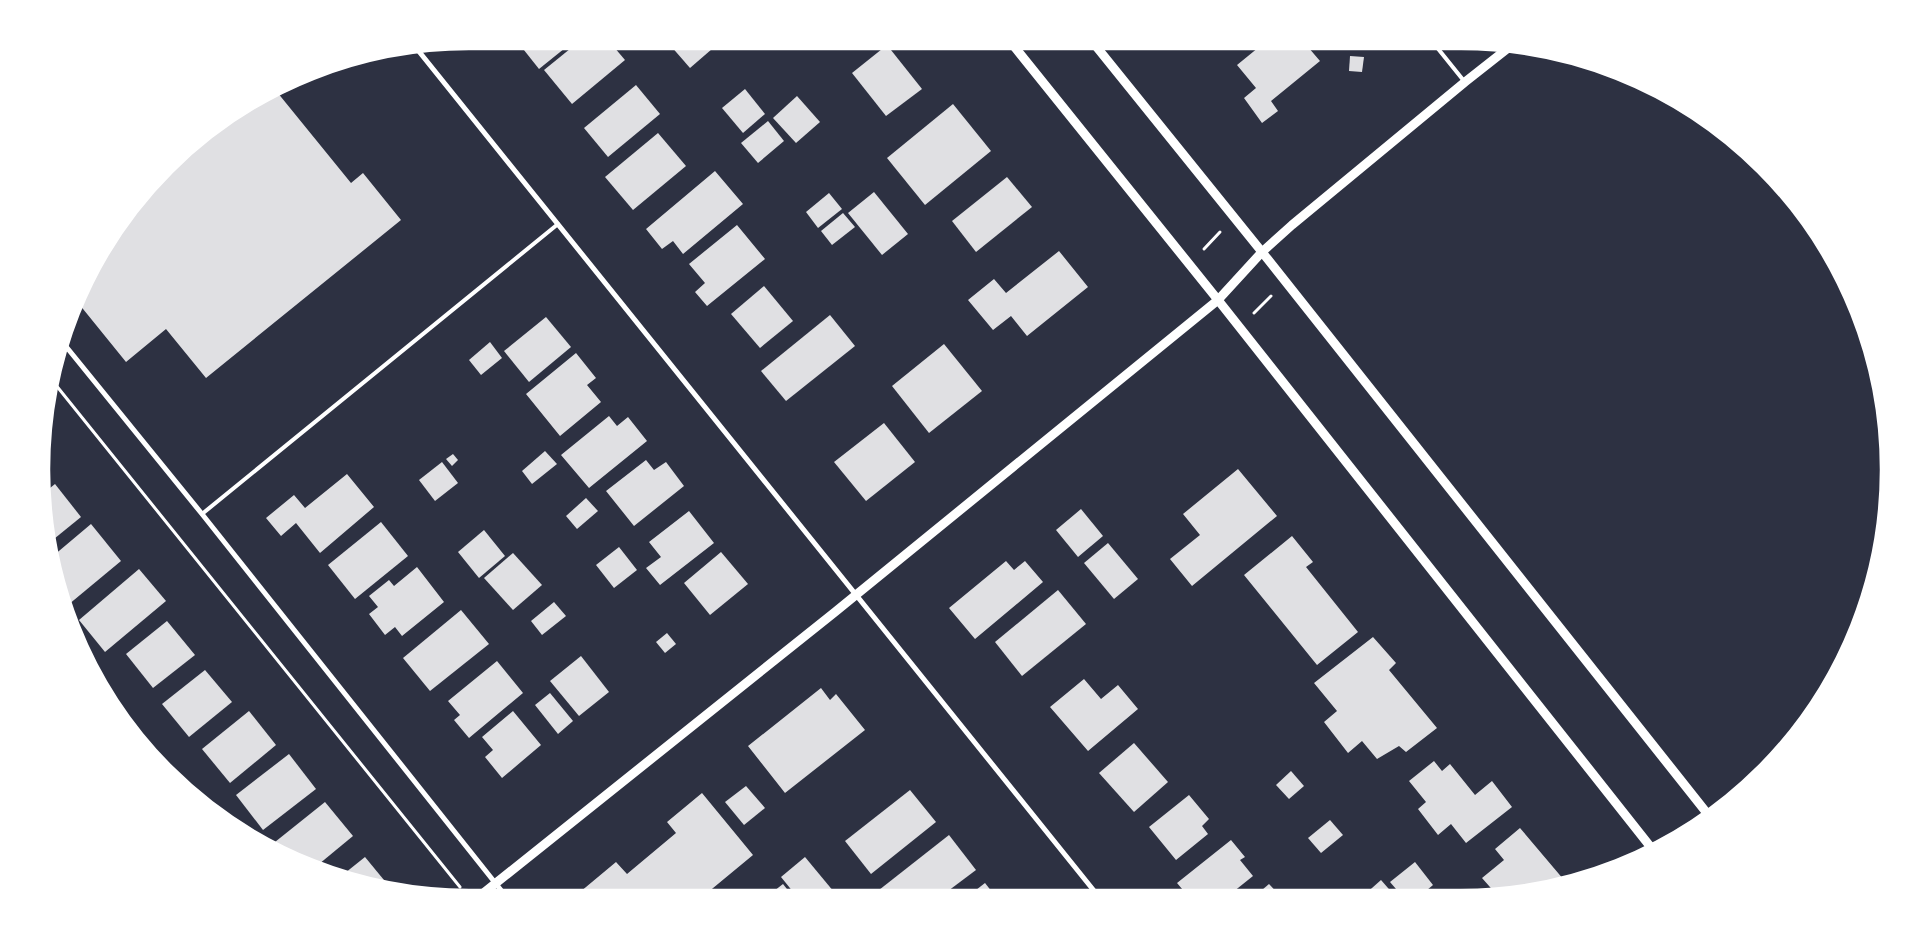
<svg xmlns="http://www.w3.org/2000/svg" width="1930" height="939" font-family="'Varela Round',sans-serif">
<rect width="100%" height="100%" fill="#2d3142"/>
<g fill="#e0e0e3">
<polygon points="516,40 575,40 539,69"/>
<polygon points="581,40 608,40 625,60 572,104 544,70"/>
<polygon points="675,40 704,40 712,49 690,68 670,45"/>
<polygon points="710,40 725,40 716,48"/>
<polygon points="1261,40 1302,40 1320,61 1271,101 1278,111 1262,123 1244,98 1256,88 1237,65 1264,43"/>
<polygon points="887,45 922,89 886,116 852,73"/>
<polygon points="1350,56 1364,57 1362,72 1349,71"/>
<polygon points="636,85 660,114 608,157 584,128"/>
<polygon points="745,89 765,114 743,133 722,108"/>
<polygon points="277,92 351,183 363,173 401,220 206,378 166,329 126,362 79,304 98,255 146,187 208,129"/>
<polygon points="797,96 820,122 796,143 773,118"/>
<polygon points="953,104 991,151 925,205 887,158"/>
<polygon points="768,121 784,141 758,163 741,143"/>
<polygon points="658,133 686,166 633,210 605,177"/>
<polygon points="715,171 743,204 683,254 673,241 662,249 646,229"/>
<polygon points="1007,177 1032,207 976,252 952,221"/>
<polygon points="874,192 908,234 882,255 848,213"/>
<polygon points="829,193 842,209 818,228 806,212"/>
<polygon points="843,213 855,227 832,245 821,231"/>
<polygon points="737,225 765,259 707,306 695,292 705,283 689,264"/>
<polygon points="1059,251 1088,287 1027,336 1011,316 993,330 968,300 994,279 1006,293"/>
<polygon points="764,286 793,321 760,348 731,314"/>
<polygon points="830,315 855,346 786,401 761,371"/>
<polygon points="546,317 571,347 529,382 504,351"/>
<polygon points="490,342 502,358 481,375 469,360"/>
<polygon points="944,344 982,391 929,433 892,386"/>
<polygon points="576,353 596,378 587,385 601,402 560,436 526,394"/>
<polygon points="609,416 617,426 628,417 647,441 589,488 561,455"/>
<polygon points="884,423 915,462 866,501 834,462"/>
<polygon points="545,451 557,464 532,484 522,471"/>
<polygon points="453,454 458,460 452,466 446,459"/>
<polygon points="646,460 654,470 666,462 684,486 634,526 606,491"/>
<polygon points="442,462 458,483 435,501 419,480"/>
<polygon points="1238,469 1277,516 1192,586 1170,559 1200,535 1183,514"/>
<polygon points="347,474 374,507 320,553 296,523 281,536 266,518 294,495 305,508"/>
<polygon points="55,484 81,517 49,543 44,526 45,492"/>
<polygon points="586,498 598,511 577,529 566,516"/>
<polygon points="1081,509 1103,536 1078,557 1056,530"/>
<polygon points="689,511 714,543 660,585 646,568 661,557 649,542"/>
<polygon points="381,522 408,556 355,599 328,565"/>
<polygon points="91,524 121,561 68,605 53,556"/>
<polygon points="484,530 505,556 479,578 458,552"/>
<polygon points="1292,536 1313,562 1306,567 1358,632 1317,665 1244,575"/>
<polygon points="1108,543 1138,579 1114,599 1084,563"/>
<polygon points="619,547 637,570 614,588 596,565"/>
<polygon points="721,552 748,584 710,615 684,583"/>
<polygon points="513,553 542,585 513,610 484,578"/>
<polygon points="1006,561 1014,570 1025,561 1043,582 975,639 949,608"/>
<polygon points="417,567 444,602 402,636 395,627 385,635 369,614 378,607 369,596 389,580 394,586"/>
<polygon points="139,569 166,601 105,652 79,620"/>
<polygon points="1058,590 1086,624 1022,676 995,642"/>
<polygon points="554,602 566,616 542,635 531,621"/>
<polygon points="461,610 489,644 430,691 403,658"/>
<polygon points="167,621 195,655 153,688 126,654"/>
<polygon points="667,633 676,644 665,653 656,642"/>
<polygon points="1373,637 1396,663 1389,670 1437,728 1406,752 1399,746 1377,759 1362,741 1348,753 1324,722 1337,711 1314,683"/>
<polygon points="581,656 609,692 579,716 550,681"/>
<polygon points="497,661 523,693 469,738 454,720 460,715 448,701"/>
<polygon points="205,670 232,702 189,737 162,704"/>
<polygon points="1084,679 1101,699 1118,685 1138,709 1088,751 1050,707"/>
<polygon points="821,688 830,700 836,694 865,730 785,793 748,746"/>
<polygon points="550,693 573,721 558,734 535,705"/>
<polygon points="249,711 276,745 230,783 202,749"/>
<polygon points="513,711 541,745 502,778 485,757 493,750 482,737"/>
<polygon points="1134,743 1168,782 1134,812 1099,773"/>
<polygon points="289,754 316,789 263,830 236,795"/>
<polygon points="1434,761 1442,771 1450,764 1475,795 1492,781 1512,807 1466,843 1451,824 1438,835 1418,809 1426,802 1409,781"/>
<polygon points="1291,771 1304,786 1289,799 1276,785"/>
<polygon points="746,786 765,808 744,825 725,802"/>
<polygon points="910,790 936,822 871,874 845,841"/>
<polygon points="702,793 753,855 701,898 585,899 580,892 616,862 627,874 676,833 667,822"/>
<polygon points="1189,795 1209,819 1202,826 1208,834 1176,860 1149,827"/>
<polygon points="325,802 353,836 313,869 287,857 275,842"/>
<polygon points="1330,820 1343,835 1321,853 1308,838"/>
<polygon points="1520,828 1564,880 1560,884 1517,895 1497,895 1482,878 1504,860 1495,849"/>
<polygon points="949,835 976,870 940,897 885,898 879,890"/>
<polygon points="1231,840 1245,857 1240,860 1253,876 1228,896 1206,896 1203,893 1199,896 1188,896 1177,883"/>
<polygon points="365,857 393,891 340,877"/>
<polygon points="805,857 839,898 798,898 781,877"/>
<polygon points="1415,862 1433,885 1420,896 1402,896 1390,882"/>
<polygon points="1381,880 1395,896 1363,896"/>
<polygon points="985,883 996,897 967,897"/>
<polygon points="783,884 794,898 765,898"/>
<polygon points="1269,884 1280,896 1255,896"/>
</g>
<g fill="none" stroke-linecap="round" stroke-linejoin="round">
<g stroke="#fff" stroke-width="3">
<polyline points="1204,249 1220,232"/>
<polyline points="1254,313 1271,296"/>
<polyline points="51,379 460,887"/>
</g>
<g stroke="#fff" stroke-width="4">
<polyline points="1431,40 1464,81"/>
<polyline points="202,514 558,224"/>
</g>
<g stroke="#fff" stroke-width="5">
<polyline points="417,49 1099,897"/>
<polyline points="64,344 202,514 508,899"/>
</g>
<g stroke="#fff" stroke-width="9">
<polyline points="1009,40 1218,300 1653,850"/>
<polyline points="1091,40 1262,252 1710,817"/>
<polyline points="476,899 835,612 1218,300 1262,252 1292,225 1465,82 1512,45"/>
</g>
</g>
<path d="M0 0H1930V939H0ZM469 49H1461A420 420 0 0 1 1881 469V470A420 420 0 0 1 1461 890H469A420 420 0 0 1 49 470V469A420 420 0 0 1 469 49Z" fill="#fff" fill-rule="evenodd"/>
<path fill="none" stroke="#fff" stroke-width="2.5" d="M469 49H1461A420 420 0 0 1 1881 469V470A420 420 0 0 1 1461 890H469A420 420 0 0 1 49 470V469A420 420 0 0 1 469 49Z"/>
</svg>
